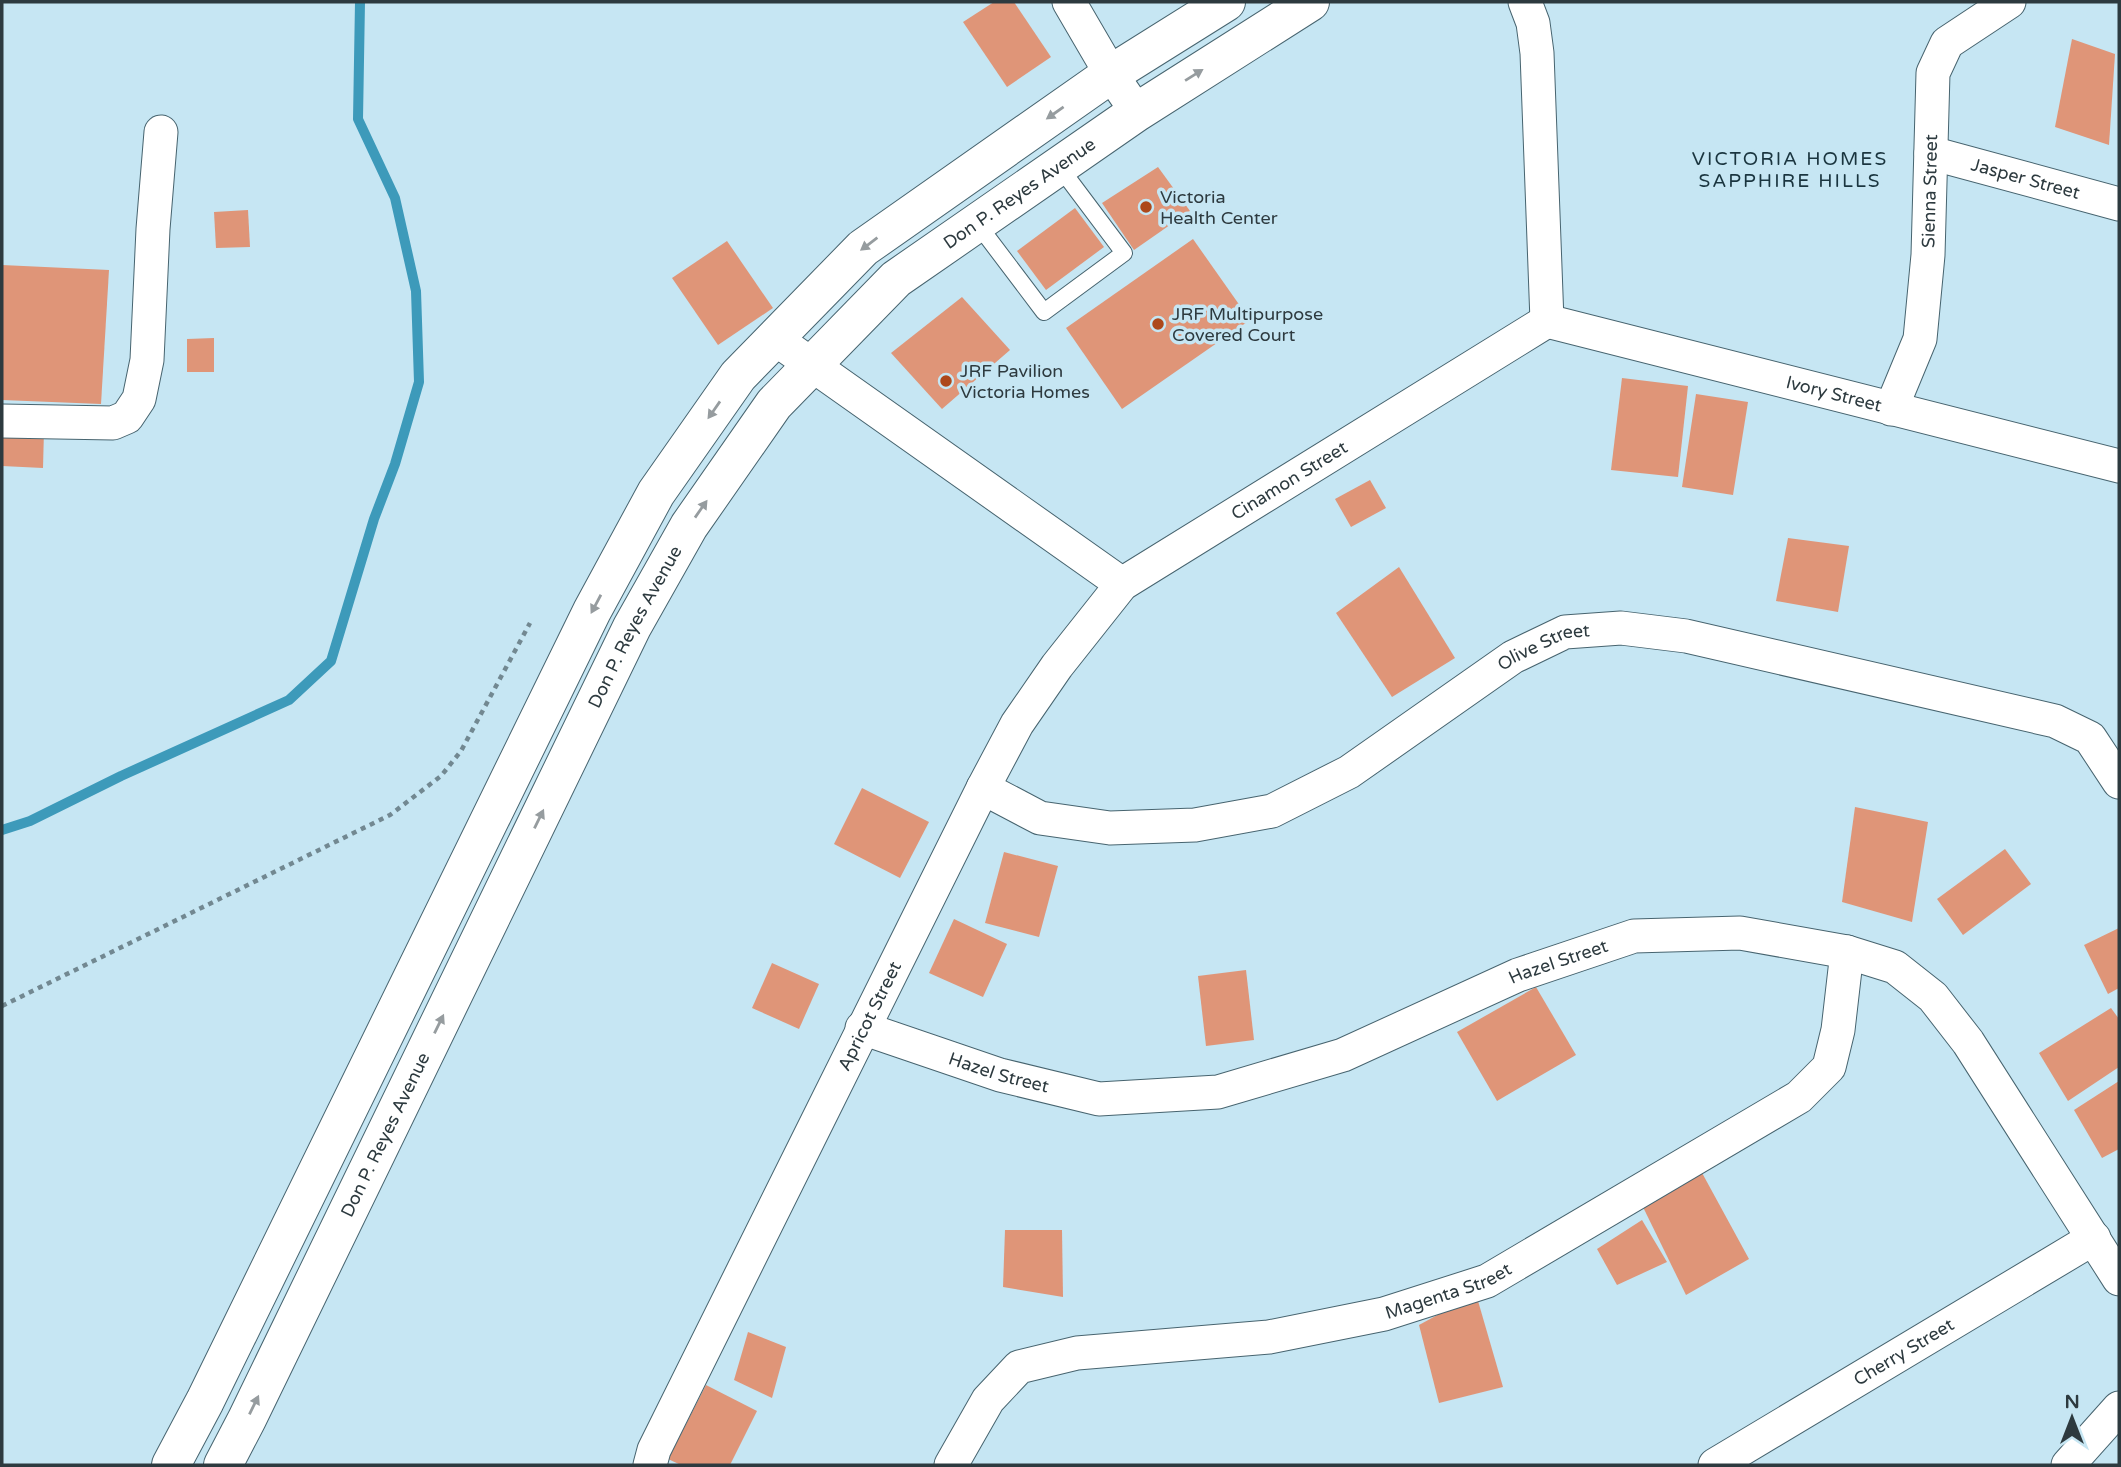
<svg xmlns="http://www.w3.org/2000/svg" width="2121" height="1467" font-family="'Varela Round',sans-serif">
<rect width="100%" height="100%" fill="#c6e6f3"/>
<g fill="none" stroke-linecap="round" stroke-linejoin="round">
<polyline stroke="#3d9aba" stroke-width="10" points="2,830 30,821 121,776 289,700 331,661 374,519 395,464 419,382 416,291 395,198 358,119 360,2"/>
</g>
<g fill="#df9578">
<polygon points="994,2 1014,2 1051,57 1007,87 963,22"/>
<polygon points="2072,39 2115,54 2109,145 2055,127"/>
<polygon points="1158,167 1190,211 1134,250 1102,203"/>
<polygon points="1075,208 1104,247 1046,290 1017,251"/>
<polygon points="248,210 250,247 216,248 214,212"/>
<polygon points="1193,239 1250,320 1122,409 1066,328"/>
<polygon points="727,241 773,308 718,345 672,278"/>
<polygon points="2,265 109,270 101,404 2,400"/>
<polygon points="962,297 1010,350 942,409 891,353"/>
<polygon points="214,338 214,372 187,372 187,339"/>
<polygon points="1622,378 1688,386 1678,477 1611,470"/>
<polygon points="1696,394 1748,402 1733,495 1682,487"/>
<polygon points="2,428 44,430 43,468 2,466"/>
<polygon points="1370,480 1386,508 1351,527 1335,499"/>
<polygon points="1788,538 1849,546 1838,612 1776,601"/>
<polygon points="1399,567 1455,658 1392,697 1336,613"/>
<polygon points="862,788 929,822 900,878 834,844"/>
<polygon points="1855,807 1928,822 1912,922 1842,902"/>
<polygon points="2005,849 2031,884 1963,935 1937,899"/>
<polygon points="1004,852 1058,866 1039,937 985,923"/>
<polygon points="954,919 1007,944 983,997 929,973"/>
<polygon points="2119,928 2119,988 2108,994 2084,945"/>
<polygon points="772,963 819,984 799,1029 752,1008"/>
<polygon points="1246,970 1254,1040 1206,1046 1198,976"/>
<polygon points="1536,987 1576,1055 1497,1101 1457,1032"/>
<polygon points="2111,1008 2119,1019 2119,1067 2068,1101 2039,1053"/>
<polygon points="2119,1081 2119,1149 2102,1158 2074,1110"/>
<polygon points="1701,1171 1749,1259 1686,1295 1642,1205"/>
<polygon points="1642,1220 1667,1262 1617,1285 1597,1249"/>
<polygon points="1005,1230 1062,1230 1063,1297 1003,1287"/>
<polygon points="1476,1294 1503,1387 1439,1403 1419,1325"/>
<polygon points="748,1332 786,1347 772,1398 734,1380"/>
<polygon points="706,1385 757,1411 730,1465 681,1465 668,1459"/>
</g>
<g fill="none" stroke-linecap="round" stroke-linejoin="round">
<g stroke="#47646f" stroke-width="18">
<polyline id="lane" points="976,222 1044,312 1124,253 1058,165"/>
</g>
<g stroke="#47646f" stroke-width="35">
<g id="street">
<polyline points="1069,2 1111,74 1137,112"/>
<polyline points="1525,2 1533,23 1537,53 1547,321"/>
<path id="s1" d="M1931 153 2119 204"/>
<path id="s2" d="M1547 321 2119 466"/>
<polyline points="774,338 1122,584"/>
<path id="s3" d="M1891 409 1920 339 1928 255 1933 73 1947 43 2009 2"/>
<polyline points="2,421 113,423 127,417 139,399 147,360 153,229 161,132"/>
<path id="s4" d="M983 788 1040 818 1110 828 1195 825 1272 811 1349 772 1513 657 1565 632 1621 628 1686 636 2055 721 2090 738 2119 782"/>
<path id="s5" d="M862 1028 1000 1075 1099 1099 1218 1092 1343 1055 1518 975 1634 936 1740 933 1847 952 1895 967 1933 997 1968 1042 2119 1279"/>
<path id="s6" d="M650 1465 654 1450 983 788 1017 724 1057 666 1122 584 1547 321"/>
<path id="s7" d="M951 1465 988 1400 1019 1367 1077 1353 1269 1337 1384 1314 1487 1281 1799 1097 1829 1067 1838 1030 1847 952"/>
<path id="s8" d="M1715 1465 2094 1238"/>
<polyline points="2068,1465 2119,1408"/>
</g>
</g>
<g stroke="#47646f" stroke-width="40">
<g id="secondary">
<polyline points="171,1465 205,1401 592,611 656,493 738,376 863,248 1111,74 1226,2"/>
<path id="s9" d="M223 1465 247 1419 632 627 689 526 774 404 896 279 1137 112 1310 2"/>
</g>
</g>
<polyline stroke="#728891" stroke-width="4.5" stroke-dasharray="5 5" stroke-linecap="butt" points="2,1006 390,815 441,776 461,751 530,623"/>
<use href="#lane" stroke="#fff" stroke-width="16"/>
<use href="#street" stroke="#fff" stroke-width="33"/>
<use href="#secondary" stroke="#fff" stroke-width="38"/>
</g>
<defs><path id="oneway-solid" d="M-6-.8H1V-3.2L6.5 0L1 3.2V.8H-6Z" transform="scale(1.75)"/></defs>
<g fill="#969c9f">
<use href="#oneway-solid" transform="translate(1194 75) rotate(-32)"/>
<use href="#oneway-solid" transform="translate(1055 113) rotate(145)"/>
<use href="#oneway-solid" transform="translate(869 244) rotate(143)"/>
<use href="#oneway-solid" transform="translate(714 410) rotate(125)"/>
<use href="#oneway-solid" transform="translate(701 509) rotate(-55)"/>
<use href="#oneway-solid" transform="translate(596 604) rotate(118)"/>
<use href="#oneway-solid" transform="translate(539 819) rotate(-64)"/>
<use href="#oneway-solid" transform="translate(439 1024) rotate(-64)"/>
<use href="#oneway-solid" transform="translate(254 1405) rotate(-64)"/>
</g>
<g fill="#ad481b" stroke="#c6e6f3" stroke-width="2.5">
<circle cx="1146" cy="207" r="7"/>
<circle cx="1158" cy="324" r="7"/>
<circle cx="946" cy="381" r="7"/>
</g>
<g text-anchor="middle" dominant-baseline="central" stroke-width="7" stroke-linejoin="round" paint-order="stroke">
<g font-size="18" fill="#2d3a3f" stroke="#c6e6f3">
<text stroke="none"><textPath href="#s1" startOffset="98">Jasper Street</textPath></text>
<text stroke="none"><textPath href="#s3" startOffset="224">Sienna Street</textPath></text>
<text stroke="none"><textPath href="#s9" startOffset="1522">Don P. Reyes Avenue</textPath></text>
<text stroke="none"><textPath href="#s2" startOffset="296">Ivory Street</textPath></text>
<text stroke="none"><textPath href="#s6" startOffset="1199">Cinamon Street</textPath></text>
<text stroke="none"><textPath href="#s9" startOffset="934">Don P. Reyes Avenue</textPath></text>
<text stroke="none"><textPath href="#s4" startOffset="618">Olive Street</textPath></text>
<text stroke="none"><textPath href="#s5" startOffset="732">Hazel Street</textPath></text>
<text stroke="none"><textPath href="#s6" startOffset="500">Apricot Street</textPath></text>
<text stroke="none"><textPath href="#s5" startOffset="144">Hazel Street</textPath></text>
<text stroke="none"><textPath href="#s9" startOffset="368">Don P. Reyes Avenue</textPath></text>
<text stroke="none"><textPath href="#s7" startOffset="558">Magenta Street</textPath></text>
<text stroke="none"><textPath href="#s8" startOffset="220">Cherry Street</textPath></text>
</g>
<g font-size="18" fill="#2d3a3f" stroke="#c6e6f3" text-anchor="start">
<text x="1160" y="197">Victoria<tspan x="1160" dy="21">Health Center</tspan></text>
<text x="1172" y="314">JRF Multipurpose<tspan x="1172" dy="21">Covered Court</tspan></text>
<text x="960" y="371">JRF Pavilion<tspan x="960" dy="21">Victoria Homes</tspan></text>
</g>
<g font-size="19" letter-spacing="2" fill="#1a353f" stroke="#c6e6f3">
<text x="1790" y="159">VICTORIA HOMES<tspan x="1790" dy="22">SAPPHIRE HILLS</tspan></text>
</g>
</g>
<rect width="2121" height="1467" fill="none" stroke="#2d3a3f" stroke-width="7"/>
<g transform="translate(2072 1418)" stroke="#c6e6f3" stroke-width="5" paint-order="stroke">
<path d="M0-5L12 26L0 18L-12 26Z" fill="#2d3a3f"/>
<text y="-10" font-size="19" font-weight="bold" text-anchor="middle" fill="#2d3a3f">N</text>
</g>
</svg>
